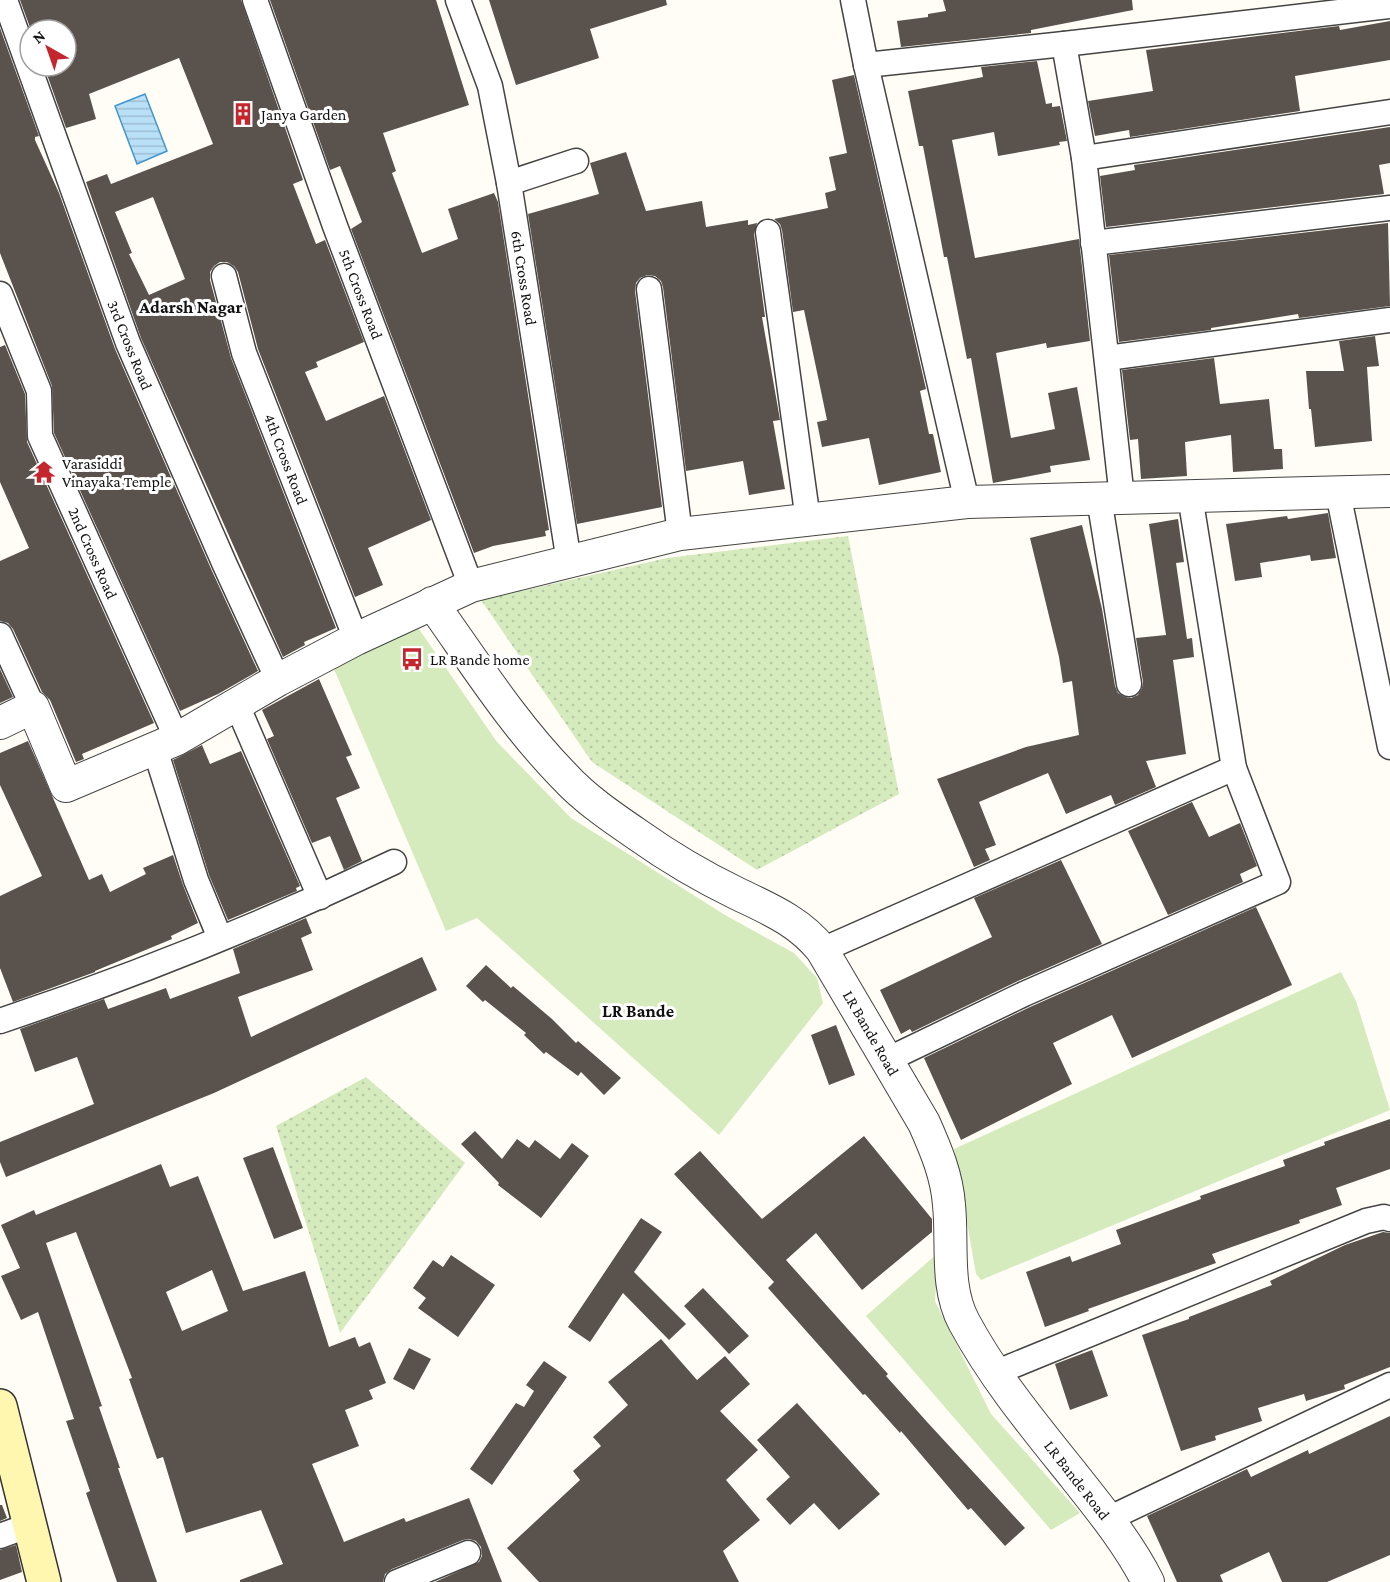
<svg xmlns="http://www.w3.org/2000/svg" width="1390" height="1582" font-family="'Crimson Pro',serif">
<defs>
<pattern id="park-dots" width="8" height="8" patternUnits="userSpaceOnUse" patternTransform="scale(1.5)"><rect width="8" height="8" fill="#d5ebbd"/><path d="M2 2h.1M6 6h.1" fill="none" stroke="#b6c8a1" stroke-width="1.8" stroke-linecap="round"/></pattern>
<pattern id="water-rules" width="6" height="5" patternUnits="userSpaceOnUse" patternTransform="scale(1.5)"><rect width="6" height="5" fill="#b9e0f7"/><path d="M0 2.5h6" fill="none" stroke="#9ebfd3"/></pattern>
</defs>
<rect width="100%" height="100%" fill="#fffdf5"/>
<g fill="#d5ebbd">
<polygon points="419,629 497,742 571,818 725,915 794,953 817,978 823,1003 719,1135 477,918 446,931 331,662"/>
<polygon points="1341,972 1356,1001 1390,1110 981,1280 976,1274 954,1149"/>
<polygon points="938,1253 935,1301 991,1414 1080,1513 1051,1530 866,1316"/>
</g>
<g fill="url(#park-dots)">
<polygon points="848,536 899,794 757,870 592,762 481,600 667,558"/>
<polygon points="366,1077 465,1163 340,1333 276,1126"/>
</g>
<polygon fill="url(#water-rules)" stroke="#3f96cf" stroke-width="1.5" points="145,94 167,151 137,164 115,106"/>
<g fill="#5a524d" fill-rule="evenodd">
<path d="M20 0H241L303 180 293 184 316 244 325 240 364 342 316 362 318 367 305 372 326 421 384 396 431 520 368 548 383 585 355 597 258 349 238 272 234 266 227 262H220L214 266 210 272V280L231 358 336 628 304 642 305 645 283 657 141 338 86 182 107 174 111 184 213 144 179 58 89 94 96 119 66 128 44 66H66V30H31ZM153 197 185 279 149 295 129 254 132 253 115 212Z"/>
<polygon points="270,0 436,0 469,105 383,133 396,171 392,173 422,253 458,239 448,209 494,193 498,202 549,530 545,531 546,536 493,546 474,553 351,229 362,222 340,166 330,170"/>
<polygon points="489,0 666,0 667,5 590,29 599,58 516,85"/>
<polygon points="943,0 1132,0 1133,10 1031,30 1031,33 901,47 897,21 928,17 928,14 946,11"/>
<polygon points="1390,21 1390,60 1295,76 1300,111 1130,137 1129,130 1095,136 1088,101 1153,91 1146,50 1339,26 1340,30"/>
<polygon points="0,28 39,136 35,137 35,140 59,193 115,349 212,571 258,671 218,694 180,711 54,433 52,386 0,253"/>
<polygon points="1037,61 1046,104 1052,103 1052,107 1060,106 1067,141 1059,142 1060,145 998,156 994,132 952,140 975,258 1079,239 1090,341 1047,348 1046,343 996,353 1011,438 1055,429 1048,393 1077,387 1090,460 1050,466 1051,472 993,483 971,358 967,359 947,257 944,257 923,146 919,146 908,91 983,77 981,67"/>
<polygon points="854,75 926,389 920,391 929,434 933,434 941,472 879,485 869,438 822,447 817,422 827,420 804,310 793,312 782,230 780,224 774,219 828,208 825,193 836,190 829,157 847,153 832,80"/>
<polygon points="1390,127 1390,163 1379,165 1384,194 1106,227 1100,176 1135,170 1134,165"/>
<polygon points="626,152 646,211 702,201 706,227 748,220 748,225 757,223 754,234 765,317 762,317 780,420 773,421 785,489 749,495 743,461 686,471 663,287 661,281 655,276 647,275 640,278 636,283 635,291 662,507 577,524 528,214 599,194 590,163"/>
<polygon points="1388,223 1390,306 1299,318 1298,314 1211,328 1211,330 1119,342 1109,255"/>
<polygon points="1375,336 1379,366 1367,367 1372,441 1315,447 1311,409 1309,409 1306,371 1344,371 1339,341"/>
<polygon points="5,345 25,394 27,442 154,723 82,754 84,759 76,762 50,700 42,692 13,629 8,623 0,621 0,561 29,548 0,482 0,347"/>
<polygon points="1214,358 1220,404 1269,399 1274,449 1282,449 1283,469 1233,472 1231,435 1185,442 1187,476 1141,479 1138,439 1130,440 1122,370"/>
<polygon points="1328,513 1336,558 1311,561 1310,555 1260,563 1262,577 1235,581 1226,524 1287,516 1288,519"/>
<polygon points="1178,519 1184,562 1176,563 1187,639 1192,638 1194,657 1173,660 1186,754 1146,761 1156,787 1115,805 1111,795 1066,814 1048,773 979,802 996,845 985,849 990,860 974,867 937,779 1026,747 1079,735 1072,681 1063,683 1059,657 1030,538 1082,525 1102,609 1115,686 1118,693 1125,697 1131,698 1138,695 1142,688 1143,682 1136,638 1166,635 1149,524"/>
<polygon points="0,669 13,697 0,703"/>
<polygon points="319,679 352,755 346,757 360,788 336,798 362,861 344,870 330,836 312,843 267,739 274,736 262,710"/>
<polygon points="28,741 89,880 102,874 110,892 146,874 143,868 173,855 183,885 198,923 171,936 172,939 95,971 95,972 13,1002 0,968 0,896 42,876 0,785 0,753"/>
<polygon points="202,745 210,764 241,751 300,886 296,888 297,891 228,920 209,875 173,760"/>
<polygon points="1192,802 1209,837 1240,823 1257,866 1240,874 1243,882 1168,915 1128,831"/>
<polygon points="1061,860 1102,944 1018,981 912,1032 910,1029 901,1034 880,990 992,937 974,898"/>
<polygon points="1256,907 1292,985 1132,1058 1112,1015 1053,1043 1072,1084 961,1140 924,1058 1030,1007"/>
<polygon points="306,918 312,933 301,938 313,970 238,997 251,1037 422,957 437,990 214,1093 6,1177 0,1162 0,1142 94,1104 77,1057 35,1072 20,1029 104,999 108,1009 166,988 170,999 240,973 233,949"/>
<polygon points="486,965 511,988 513,986 552,1019 576,1043 578,1041 621,1078 604,1095 581,1072 578,1076 546,1052 544,1054 524,1035 526,1033 485,1000 483,1002 466,986"/>
<polygon points="836,1025 855,1075 829,1085 811,1035"/>
<polygon points="1390,1119 1390,1169 1336,1188 1342,1205 1299,1220 1300,1223 1212,1254 1216,1263 1088,1309 1089,1311 1045,1327 1026,1272 1070,1256 1072,1262 1121,1244 1116,1230 1201,1199 1200,1196 1285,1166 1283,1160 1325,1145 1324,1142"/>
<polygon points="475,1131 502,1159 517,1139 529,1148 535,1140 560,1159 572,1143 589,1156 541,1218 498,1185 499,1183 461,1144"/>
<polygon points="864,1136 932,1219 932,1232 862,1290 816,1233 786,1260 888,1374 886,1376 928,1423 1025,1528 1005,1546 971,1508 968,1510 901,1431 900,1433 865,1394 863,1395 768,1288 774,1282 674,1174 700,1151 762,1219"/>
<polygon points="273,1147 303,1228 274,1239 243,1158"/>
<path d="M161 1164 170 1187 198 1176 243 1291 305 1271 329 1347 355 1337 359 1347 370 1342 386 1383 369 1390 373 1399 345 1410 359 1446 312 1464 344 1542 404 1518 406 1522 469 1498 502 1582H435L479 1562 482 1556 481 1547 476 1541 469 1539 463 1540 392 1569 385 1574 383 1582H240V1580L283 1564 261 1510 186 1533 163 1457 157 1459 129 1379 132 1378 76 1232 46 1243 102 1406 99 1407 120 1468H118L157 1582H117L86 1493 90 1491 66 1421 74 1419 38 1312 21 1320 1 1276 20 1268 1 1225 34 1210 36 1215ZM212 1270 228 1311 182 1331 166 1292Z"/>
<polygon points="641,1218 662,1232 634,1272 686,1324 669,1340 623,1293 590,1342 568,1327"/>
<polygon points="1383,1232 1390,1233 1390,1367 1344,1385 1345,1389 1306,1401 1304,1394 1258,1408 1262,1421 1215,1436 1216,1440 1181,1451 1142,1335 1189,1319 1189,1317 1272,1285 1270,1281 1345,1245"/>
<polygon points="451,1255 495,1285 458,1337 418,1308 426,1298 413,1288 433,1260 443,1267"/>
<polygon points="703,1288 749,1336 729,1354 684,1306"/>
<polygon points="661,1339 697,1380 725,1356 750,1384 720,1411 758,1450 726,1480 760,1520 723,1551 739,1582 539,1582 507,1548 580,1480 573,1471 601,1446 593,1437 628,1405 608,1382"/>
<polygon points="409,1348 431,1359 414,1390 393,1379"/>
<polygon points="1092,1350 1108,1396 1070,1410 1055,1364"/>
<polygon points="544,1361 567,1377 492,1485 470,1469 516,1403 524,1407 534,1391 526,1385"/>
<polygon points="797,1403 880,1494 839,1530 814,1503 790,1525 766,1499 790,1477 757,1440"/>
<polygon points="1390,1416 1390,1555 1327,1582 1282,1582 1269,1552 1220,1575 1223,1582 1177,1582 1147,1516 1247,1469 1251,1477 1308,1450 1309,1454"/>
<polygon points="0,1505 2,1505 7,1518 0,1521"/>
<polygon points="16,1545 22,1572 0,1580 0,1550"/>
</g>
<g fill="none" stroke-linecap="round" stroke-linejoin="round">
<g stroke="#444" stroke-width="27">
<g id="minor">
<polyline points="5,0 128,343 225,565 278,680"/>
<polyline points="255,0 335,226 471,586"/>
<polyline points="458,0 490,86 509,183 569,562"/>
<polyline points="853,0 866,65 967,502"/>
<polyline points="1064,44 1084,158 1122,498"/>
<polyline points="866,65 1064,44 1390,6"/>
<polyline points="1084,158 1390,112"/>
<polyline points="509,183 576,161"/>
<polyline points="768,232 808,520"/>
<polyline points="1093,243 1390,208"/>
<polyline points="224,276 244,353 356,639"/>
<polyline points="649,289 680,534"/>
<polyline points="0,294 39,391 40,436 177,739"/>
<polyline points="1107,358 1390,320"/>
<polyline points="1338,493 1390,747"/>
<polyline points="1099,498 1129,684"/>
<polyline points="0,635 33,707"/>
<polyline points="237,705 320,897"/>
<polyline points="155,749 196,880 220,938"/>
<polyline points="822,950 1234,768 1190,496"/>
<path d="M0 1021C134 976 266 923 394 862"/>
<polyline points="887,1060 1024,994 1278,882 1234,768"/>
<polyline points="995,1373 1366,1221 1384,1217 1390,1219"/>
<polyline points="1108,1519 1390,1385"/>
<polyline points="0,1536 30,1525"/>
<polyline points="397,1582 468,1553"/>
</g>
</g>
<g stroke="#444" stroke-width="34">
<g id="tertiary">
<path d="M432 603C474 662 513 724 564 776 585 799 613 818 638 835 669 857 703 877 736 893 769 909 799 921 822 950L924 1123C936 1150 947 1176 949 1205 953 1243 945 1287 964 1322 994 1378 1035 1427 1075 1477 1101 1510 1129 1544 1148 1582"/>
<polyline points="0,723 33,707 66,786 177,739 278,680 356,639 471,586 680,534 967,502 1390,491"/>
</g>
</g>
<g stroke="#333" stroke-width="36">
<polyline id="secondary" points="0,1406 44,1582"/>
</g>
<use href="#minor" stroke="#fff" stroke-width="24"/>
<use href="#tertiary" stroke="#fff" stroke-width="32"/>
<use href="#secondary" stroke="#fff6b0" stroke-width="33"/>
</g>
<defs>
<g id="building-bare" transform="scale(1.8)"><path d="M-4-6H4V6H1V3H-1V6H-4ZM-2.5-4.3h1.7v1.8h-1.7ZM.8-4.3h1.7v1.8H.8ZM-2.5-1h1.7V.8h-1.7ZM.8-1h1.7V.8H.8Z" fill="#c4262e" stroke="#fff" stroke-width="2.5" paint-order="stroke"/></g>
<g id="temple-bare" transform="scale(1.8)"><path d="M0-6L5-2H3V0L6.5 2.5H4V6H1.5V3h-3V6H-4V2.5H-6.5L-3 0V-2H-5Z" fill="#c4262e" stroke="#fff" stroke-width="2.5" paint-order="stroke"/></g>
<g id="bus-bare" transform="scale(1.8)"><path d="M-5-6H5V4H4V6H2V4H-2V6H-4V4H-5ZM-3.5-4V0h7V-4ZM-3.5 1.2v1.5H-2V1.2ZM2 1.2v1.5H3.5V1.2Z" fill="#c4262e" stroke="#fff" stroke-width="2.5" paint-order="stroke"/></g>
</defs>
<g fill-rule="evenodd">
<use href="#building-bare" x="243" y="114"/>
<use href="#temple-bare" x="44" y="472"/>
<use href="#bus-bare" x="412" y="659"/>
</g>
<g text-anchor="middle" dominant-baseline="central" stroke-width="6" stroke-linejoin="round" paint-order="stroke">
<g font-size="16" fill="#111" stroke="#fff" text-anchor="start">
<text x="261" y="114">Janya Garden</text>
<text x="62" y="463">Varasiddi<tspan x="62" dy="18">Vinayaka Temple</tspan></text>
<text x="430" y="659">LR Bande home</text>
</g>
<g font-size="16" fill="#111" stroke="#fff">
<text transform="translate(524 278) rotate(81)">6th Cross Road</text>
<text transform="translate(361 294) rotate(69)">5th Cross Road</text>
<text transform="translate(130 345) rotate(68)">3rd Cross Road</text>
<text transform="translate(286 459) rotate(69)">4th Cross Road</text>
<text transform="translate(93 553) rotate(66)">2nd Cross Road</text>
<text transform="translate(871 1033) rotate(60)">LR Bande Road</text>
<text transform="translate(1077 1480) rotate(52)">LR Bande Road</text>
</g>
<g font-size="18" font-weight="bold" fill="#111" stroke="#fff">
<text x="191" y="307">Adarsh Nagar</text>
<text x="638" y="1011">LR Bande</text>
</g>
</g>
<g transform="translate(48 48) rotate(320)"><circle r="28" fill="#ffffff" stroke="#a0a0a0" stroke-width="1.5"/>
<path d="M0-4.5L10 22L0 15L-10 22Z" fill="#c4262e"/>
<text y="-9" font-size="16" font-weight="bold" text-anchor="middle" fill="#111111">N</text>
</g>
</svg>
